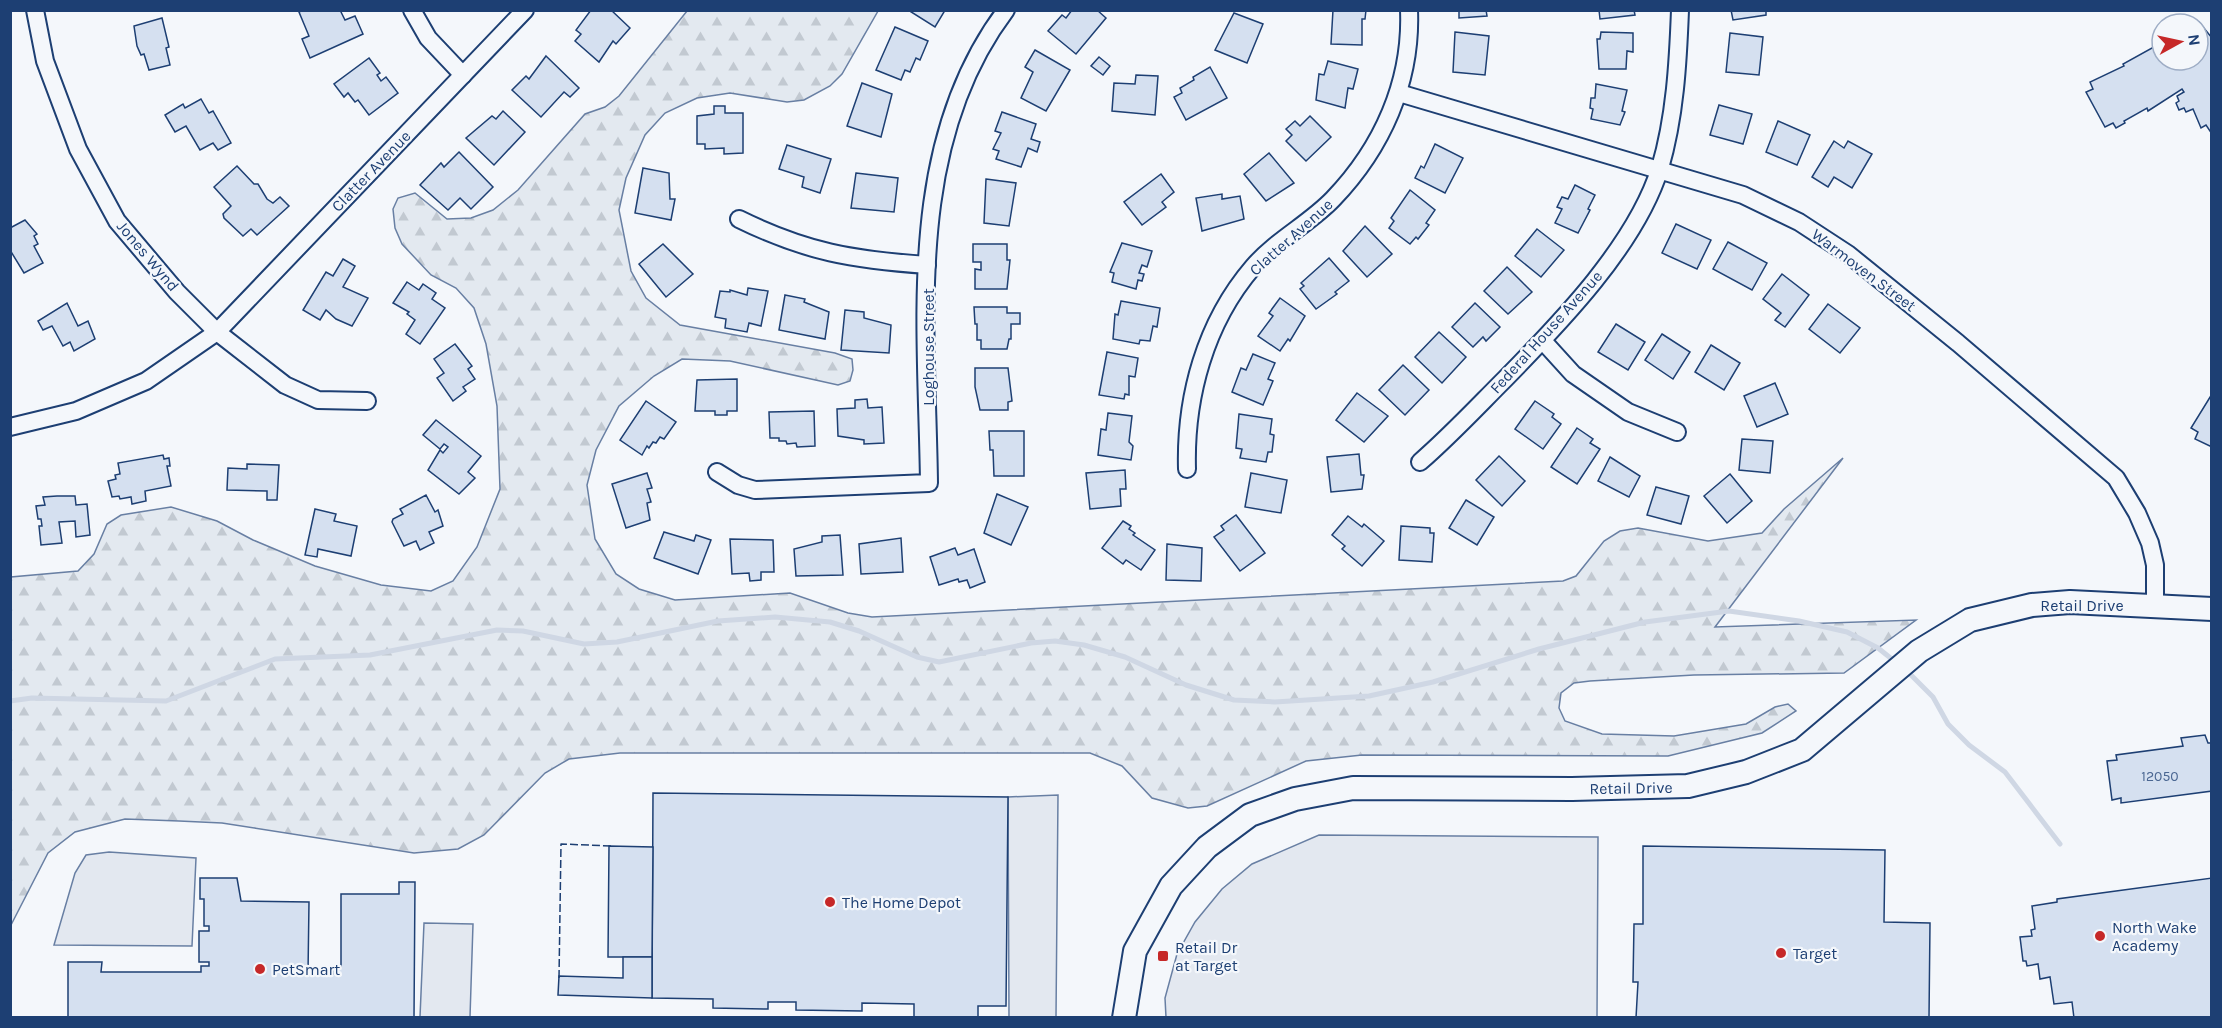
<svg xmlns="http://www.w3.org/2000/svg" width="2222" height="1028" font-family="Karla,sans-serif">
<defs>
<pattern id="forest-firs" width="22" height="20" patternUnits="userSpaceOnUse" patternTransform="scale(1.5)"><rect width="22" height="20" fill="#e3e9f0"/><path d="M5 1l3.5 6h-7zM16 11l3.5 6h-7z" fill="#c2c9d1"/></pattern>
</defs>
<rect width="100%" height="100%" fill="#f4f7fb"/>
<polygon fill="url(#forest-firs)" stroke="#687fa3" stroke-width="1.5" points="687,11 878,11 842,74 830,86 804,100 787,102 730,93 697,98 665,113 645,135 626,178 619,210 631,271 646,298 680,325 835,353 852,359 853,370 850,381 838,385 730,361 682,359 654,376 619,406 596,450 587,485 595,539 616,574 639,589 675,600 790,593 848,613 872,617 1563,581 1576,576 1604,541 1620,531 1638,528 1708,541 1762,533 1784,509 1843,458 1715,627 1916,620 1844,673 1694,675 1590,681 1574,683 1561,693 1559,708 1565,721 1602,734 1674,736 1746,724 1775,707 1788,704 1796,711 1762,733 1668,756 1362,755 1306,761 1207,806 1188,808 1152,798 1122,766 1090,753 620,753 569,759 545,773 484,835 458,849 414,853 222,823 179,821 125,819 75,832 48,853 11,925 11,577 78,571 94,554 107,524 121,515 171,507 217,521 253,540 315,566 381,585 431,591 453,581 477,547 500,489 497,406 486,344 474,308 456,288 431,275 402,244 395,228 393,209 398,198 415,193 447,219 471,218 493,210 518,190 585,114 605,107 619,96"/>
<g fill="#e3e8f0" stroke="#687fa3" stroke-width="1.5">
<polygon points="1058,795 1056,1017 1009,1017 1008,797"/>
<polygon points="1319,835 1598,837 1597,1017 1166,1017 1165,998 1177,954 1195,922 1222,889 1252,864"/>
<polygon points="109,852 196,858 192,946 54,945 75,873 86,855"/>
<polygon points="424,923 473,924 470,1017 420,1017"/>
</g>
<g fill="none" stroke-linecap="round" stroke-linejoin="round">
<g stroke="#cfd7e4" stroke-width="5">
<polyline points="1905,669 1933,697 1948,724 1969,745 2005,772 2060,844"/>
<polyline points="10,701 32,698 166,701 275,659 370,655 497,630 523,631 584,644 617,642 718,621 775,617 830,622 859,631 917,657 939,662 1031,643 1055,641 1084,645 1125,657 1186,685 1234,700 1275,702 1369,696 1433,682 1539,649 1645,622 1729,611 1799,621 1847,632 1878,648 1898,664"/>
</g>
</g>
<g fill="#d5e0f0" stroke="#1d3f73" stroke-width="1.5">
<polygon points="303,10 340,10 345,20 355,16 363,34 310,58 302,39 309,36 299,12"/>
<polygon points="591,10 611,10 630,28 616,44 613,41 599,62 575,41 581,34 576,30"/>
<polygon points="908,10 943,10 944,12 935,27"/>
<polygon points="1097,10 1106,18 1076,54 1048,31 1062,15 1066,18 1072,10"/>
<polygon points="1333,10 1366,10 1365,19 1362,19 1362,45 1331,44"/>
<polygon points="1459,10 1486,10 1487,16 1459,18"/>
<polygon points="1599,10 1634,10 1635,15 1600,19"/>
<polygon points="1731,10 1766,10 1766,15 1733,20"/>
<polygon points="1234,13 1263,24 1247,63 1215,50"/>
<polygon points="162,18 169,47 166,48 170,65 149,70 144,54 141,55 137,46 134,26"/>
<polygon points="2199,22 2212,38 2212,134 2206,125 2201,128 2193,109 2186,112 2184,108 2179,110 2176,103 2179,101 2177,96 2184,92 2182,89 2148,111 2147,108 2124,121 2125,123 2116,128 2113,123 2105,127 2086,92 2093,89 2090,82 2124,66 2123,64 2161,43 2162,60 2198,60 2197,24"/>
<polygon points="895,27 928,41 920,60 916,58 910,72 905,70 901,80 876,70"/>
<polygon points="1455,32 1489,36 1485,75 1453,72"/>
<polygon points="1601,32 1633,33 1633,52 1627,51 1626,69 1599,69 1597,39 1600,39"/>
<polygon points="1730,33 1763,37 1759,75 1726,72"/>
<polygon points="1035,50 1070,70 1046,111 1021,98 1033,72 1025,67"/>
<polygon points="546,56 579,88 570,97 564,92 541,117 512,90 526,76 529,79"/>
<polygon points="1099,57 1110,66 1103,75 1091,66"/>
<polygon points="369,58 380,73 377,75 381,81 386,77 398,93 369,115 358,100 355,102 348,93 344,97 334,84"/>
<polygon points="1328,61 1358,69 1353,89 1348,88 1345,108 1316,100 1319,74 1324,75"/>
<polygon points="1210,67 1227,98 1186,120 1174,97 1182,93 1180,88 1194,80 1193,77"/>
<polygon points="1136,75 1158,76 1155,115 1112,111 1114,83 1135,84"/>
<polygon points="862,83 892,94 881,137 847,126"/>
<polygon points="1596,84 1627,90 1622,111 1625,112 1620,125 1591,119 1593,109 1590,108 1591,98 1595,98"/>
<polygon points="201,99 209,113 213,111 231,143 218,150 213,143 200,150 186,126 175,132 165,115 183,104 185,108"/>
<polygon points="1719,105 1752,114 1743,144 1710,135"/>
<polygon points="714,106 725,106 725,113 743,113 743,153 724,154 724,148 705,149 705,144 697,144 697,116 714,114"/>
<polygon points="503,111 525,132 494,165 466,138 492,116 496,119"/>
<polygon points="1002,112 1036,124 1031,139 1040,142 1037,152 1028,148 1021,167 996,159 999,151 993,149 1001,133 995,131"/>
<polygon points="1310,116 1331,137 1306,161 1286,141 1292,135 1286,129 1295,121 1300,126"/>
<polygon points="1778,121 1810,135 1797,165 1766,152"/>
<polygon points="1834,141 1844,148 1848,141 1872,154 1852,188 1834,177 1828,187 1812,177"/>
<polygon points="1435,144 1463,158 1445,193 1415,178 1421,166 1424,168"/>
<polygon points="787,145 831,159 820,193 802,187 804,177 779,169"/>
<polygon points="459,152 493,187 471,209 460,198 448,210 420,185 441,163 444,167"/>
<polygon points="1269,153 1294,183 1266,201 1244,174"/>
<polygon points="237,166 254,184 258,184 267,199 273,203 280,197 289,206 257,235 251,229 243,236 224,218 223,214 231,206 214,187"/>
<polygon points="643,168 669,173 670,199 675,199 671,220 635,213"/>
<polygon points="856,173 898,178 894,212 851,208"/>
<polygon points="1161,174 1174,192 1162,202 1166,207 1142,225 1124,202"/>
<polygon points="986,179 1016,183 1009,226 984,223"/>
<polygon points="1575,185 1595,195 1588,209 1590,210 1578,233 1555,223 1562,209 1557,207 1562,197 1568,199"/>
<polygon points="1410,190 1435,210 1426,223 1429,225 1418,239 1416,237 1410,244 1389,228 1394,221 1391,218"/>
<polygon points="1222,194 1222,199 1240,196 1244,219 1202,231 1196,198"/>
<polygon points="25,220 37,234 34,236 38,244 34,246 43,263 24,273 10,250 10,228"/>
<polygon points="1676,224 1711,240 1697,269 1662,253"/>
<polygon points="1365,226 1392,254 1367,277 1343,251"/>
<polygon points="1537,229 1564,250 1541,277 1515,256"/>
<polygon points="1728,242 1767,263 1752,290 1713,269"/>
<polygon points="1122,243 1152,251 1147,267 1142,265 1139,273 1144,274 1142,281 1138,280 1136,289 1112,282 1114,273 1110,272"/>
<polygon points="663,244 693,274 666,297 639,264"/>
<polygon points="973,244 1007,244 1007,260 1010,260 1007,289 975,289 975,269 981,270 981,262 973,262"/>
<polygon points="1329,258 1349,281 1335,292 1337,294 1316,309 1300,289 1304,286 1301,283"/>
<polygon points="343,259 355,266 343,287 368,298 352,326 336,319 326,310 320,320 303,310 326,272 333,276"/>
<polygon points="1507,267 1532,292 1508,314 1484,291"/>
<polygon points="1782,274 1809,295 1785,327 1775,320 1781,313 1763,299"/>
<polygon points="407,282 419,290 423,284 436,293 432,299 445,308 420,344 406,334 415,320 407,314 409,312 393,303"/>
<polygon points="748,288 768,291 761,326 749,323 747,332 725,328 726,319 715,317 720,291 730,292 730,290 747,295"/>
<polygon points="785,295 805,299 804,302 829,312 825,339 779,330"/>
<polygon points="1280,298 1305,316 1290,341 1288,339 1280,351 1258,336 1273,316 1269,313"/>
<polygon points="1121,301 1160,308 1157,327 1153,326 1150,341 1140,340 1139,344 1113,339 1115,314 1118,315"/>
<polygon points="67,303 78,326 88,321 95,339 74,351 70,342 63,346 52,326 43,330 38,321"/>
<polygon points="1475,303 1500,327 1486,341 1483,337 1473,347 1452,327"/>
<polygon points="1828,304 1860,328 1840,353 1809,329"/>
<polygon points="974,307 1007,307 1007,313 1020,313 1020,324 1011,324 1011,339 1009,339 1007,349 981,349 981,340 977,340 977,324 975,324"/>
<polygon points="845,310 864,312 864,318 891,325 889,353 841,350"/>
<polygon points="1616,324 1645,342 1628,370 1598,352"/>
<polygon points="1439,332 1466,357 1442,383 1415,357"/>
<polygon points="1662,334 1690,352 1673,379 1645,360"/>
<polygon points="455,344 472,366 468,369 475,379 463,387 466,391 453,401 437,378 444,373 434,359"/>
<polygon points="1711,345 1740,363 1724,390 1695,372"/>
<polygon points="1107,352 1138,358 1135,377 1129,376 1129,395 1125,394 1124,399 1099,395"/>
<polygon points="1253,354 1275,363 1268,379 1273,381 1263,405 1232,392 1241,368 1246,370"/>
<polygon points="1403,365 1429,390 1405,415 1379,390"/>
<polygon points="975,368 1008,368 1012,401 1008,402 1008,410 980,410 975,387"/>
<polygon points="737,379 737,411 727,411 727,415 715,415 715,411 695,411 697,380"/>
<polygon points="1775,383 1788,414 1757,427 1744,396"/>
<polygon points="1357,393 1388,416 1364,442 1336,420"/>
<polygon points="2212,394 2212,447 2195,439 2198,432 2191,428"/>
<polygon points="867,399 868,408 882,407 884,443 864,444 864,440 838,436 837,409 855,408 855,400"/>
<polygon points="646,401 676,422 664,439 660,437 656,443 653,442 649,448 647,446 642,455 620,440"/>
<polygon points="1535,401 1554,414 1552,417 1561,424 1543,449 1515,429"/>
<polygon points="814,411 815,446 797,447 796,443 787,444 786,441 779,441 779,438 770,438 769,412"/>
<polygon points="1108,413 1132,416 1129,442 1133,446 1131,460 1098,455 1101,429 1106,430"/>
<polygon points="1239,414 1272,419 1270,434 1274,435 1272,452 1268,452 1266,462 1240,458 1242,449 1236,448"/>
<polygon points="436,420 481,456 468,472 475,478 459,494 428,470 440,450 443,453 448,447 444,444 440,449 423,435"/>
<polygon points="1577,428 1593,439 1590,443 1600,449 1577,484 1551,467"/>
<polygon points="989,431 1024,431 1024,476 994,476 993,450 990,450"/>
<polygon points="1742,439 1773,441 1770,473 1739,470"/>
<polygon points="1359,454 1361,475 1364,475 1362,489 1331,492 1327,457"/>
<polygon points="163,455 164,459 169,458 170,466 167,466 171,486 145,491 146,501 132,504 131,497 120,499 119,496 112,497 108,481 116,479 115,475 120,474 118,463"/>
<polygon points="1499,456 1525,481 1502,506 1476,480"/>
<polygon points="1610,457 1640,476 1629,497 1598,481"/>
<polygon points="247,464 279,465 277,500 267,500 267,491 227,490 228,468 247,469"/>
<polygon points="1125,470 1126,489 1120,489 1121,506 1090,509 1086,473"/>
<polygon points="647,473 652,488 647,489 651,502 647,503 650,520 626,528 612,484"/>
<polygon points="1251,473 1287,480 1281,513 1245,507"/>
<polygon points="1730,474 1752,501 1727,523 1704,496"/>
<polygon points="1656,487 1689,496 1681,524 1647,515"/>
<polygon points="997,494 1028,507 1011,545 984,533"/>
<polygon points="426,495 435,512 438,510 443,526 429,532 434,543 420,550 416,541 404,546 392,522 393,519 403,514 400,509"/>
<polygon points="57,496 75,496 76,505 87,504 90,535 76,537 75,521 59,522 62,543 41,545 39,526 42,526 41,519 38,519 36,506 45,505 43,497"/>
<polygon points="1466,500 1494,517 1477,545 1449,528"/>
<polygon points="315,509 336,514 334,521 357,526 351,556 318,549 317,557 305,555"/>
<polygon points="1236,515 1265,553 1240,571 1214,537 1224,530 1221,526"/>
<polygon points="1348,516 1362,527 1364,524 1384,541 1362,566 1342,549 1345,546 1332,535"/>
<polygon points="1123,521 1131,526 1129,529 1135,533 1133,535 1155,550 1141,570 1126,560 1123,564 1102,548"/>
<polygon points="1401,526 1430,528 1430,533 1434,533 1432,562 1399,560"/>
<polygon points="664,532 694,541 696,535 711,540 698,574 654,558"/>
<polygon points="840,535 843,575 796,576 794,549 822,542 822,536"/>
<polygon points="901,538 903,572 861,574 859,544"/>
<polygon points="730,539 773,540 774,572 761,572 761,580 750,581 749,573 732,574"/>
<polygon points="1167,544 1202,548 1201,581 1166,580"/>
<polygon points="955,548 958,555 974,549 985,582 970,588 967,580 959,582 958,579 939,585 930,557"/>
<polygon points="2205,735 2208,743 2212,743 2212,791 2121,803 2121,798 2112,800 2107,761 2117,760 2116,755 2183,746 2181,738"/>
<polygon points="653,793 1008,797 1006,1006 978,1006 978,1018 914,1018 914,1004 862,1003 862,1011 796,1010 796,1002 768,1002 768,1009 713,1008 713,999 652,998"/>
<polygon points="609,846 653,847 652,957 608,957"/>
<polygon points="1643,846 1885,850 1884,922 1930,923 1929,1018 1636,1018 1638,982 1633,982 1634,924 1643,924"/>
<polygon points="200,878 237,878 241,901 309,902 308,974 333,974 333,967 341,967 341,894 399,894 399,882 415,882 414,1018 68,1018 68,962 102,962 101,972 201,972 201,966 209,966 209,962 199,962 199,931 209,931 209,926 204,926 204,899 200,899"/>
<polygon points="2212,878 2212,1018 2074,1018 2072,1002 2054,1004 2050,977 2040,979 2038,964 2027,966 2026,961 2023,961 2020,937 2032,936 2031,930 2035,929 2032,906 2057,902 2057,899"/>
<polygon points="623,957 652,957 652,998 558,995 559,976 623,978"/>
</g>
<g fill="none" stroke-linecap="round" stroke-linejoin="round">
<g stroke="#1d3f73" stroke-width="20">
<g id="street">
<polyline points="35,10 45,61 78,149 117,221 177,292 217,332 285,385 318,400 367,401"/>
<polyline points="412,10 428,38 463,75"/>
<polyline points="1399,93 1743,195 1799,222 1848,254 1958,343 2116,478 2137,513 2150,543 2155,565 2155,606"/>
<path d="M739 219C806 252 853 260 927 265"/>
<polyline points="1543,341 1573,374 1628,412 1677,432"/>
<polyline points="10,427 76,411 146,381 217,332 525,10"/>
<path d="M1420 462C1450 436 1477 407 1505 379 1560 323 1636 245 1660 168 1675 117 1678 63 1680 10"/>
<path d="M1187 469C1185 397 1205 323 1253 267 1276 240 1309 224 1333 199 1382 148 1412 82 1409 10"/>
<path d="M717 472 738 485 755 490 929 483C927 325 904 145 1006 10"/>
</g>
</g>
<g stroke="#1d3f73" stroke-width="26">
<polyline id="secondary" points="1124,1018 1135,951 1171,886 1207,847 1250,815 1295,799 1353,788 1572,789 1688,786 1746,772 1802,750 1919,651 1970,620 2032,605 2070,602 2212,609"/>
</g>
<use href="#street" stroke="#f4f7fb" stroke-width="16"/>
<use href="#secondary" stroke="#f4f7fb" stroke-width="22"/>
<polyline stroke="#1d3f73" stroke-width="1.5" stroke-dasharray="8 3" stroke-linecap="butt" points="559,978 561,844 611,846"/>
</g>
<g fill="#c62828" stroke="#f4f7fb" stroke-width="2">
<circle cx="830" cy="902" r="6"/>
<circle cx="2100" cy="936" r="6"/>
<circle cx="1781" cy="953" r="6"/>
<rect x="1157" y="950" width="12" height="12" rx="3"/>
<circle cx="260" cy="969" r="6"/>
</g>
<g text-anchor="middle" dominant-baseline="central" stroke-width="4.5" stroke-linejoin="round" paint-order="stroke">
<g font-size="14" fill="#4b6792">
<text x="2160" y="776">12050</text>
</g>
<g font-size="16" fill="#1d3f73" stroke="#f4f7fb">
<text transform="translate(371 171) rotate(-46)">Clatter Avenue</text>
<text transform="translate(1291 237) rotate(-42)">Clatter Avenue</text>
<text transform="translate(148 256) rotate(50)">Jones Wynd</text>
<text transform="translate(1864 270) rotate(37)">Warmoven Street</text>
<text transform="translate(1546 332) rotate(-48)">Federal House Avenue</text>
<text transform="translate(928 347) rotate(-90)">Loghouse Street</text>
<text x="2082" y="605">Retail Drive</text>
<text transform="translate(1631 788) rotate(-1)">Retail Drive</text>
</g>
<g font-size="16" fill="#1d3f73" stroke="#f4f7fb" text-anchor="start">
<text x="842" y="902">The Home Depot</text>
<text x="2112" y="927">North Wake<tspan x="2112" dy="18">Academy</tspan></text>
<text x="1175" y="947">Retail Dr<tspan x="1175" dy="18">at Target</tspan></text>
<text x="1793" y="953">Target</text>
<text x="272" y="969">PetSmart</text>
</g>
</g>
<rect width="2222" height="1028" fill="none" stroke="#1d3f73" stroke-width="24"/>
<g transform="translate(2180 42) rotate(82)"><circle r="28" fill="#f4f7fb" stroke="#9eadc5" stroke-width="1.5"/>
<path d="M0-4.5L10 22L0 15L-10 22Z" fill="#c62828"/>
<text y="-9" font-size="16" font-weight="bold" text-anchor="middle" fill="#1d3f73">N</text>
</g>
</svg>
